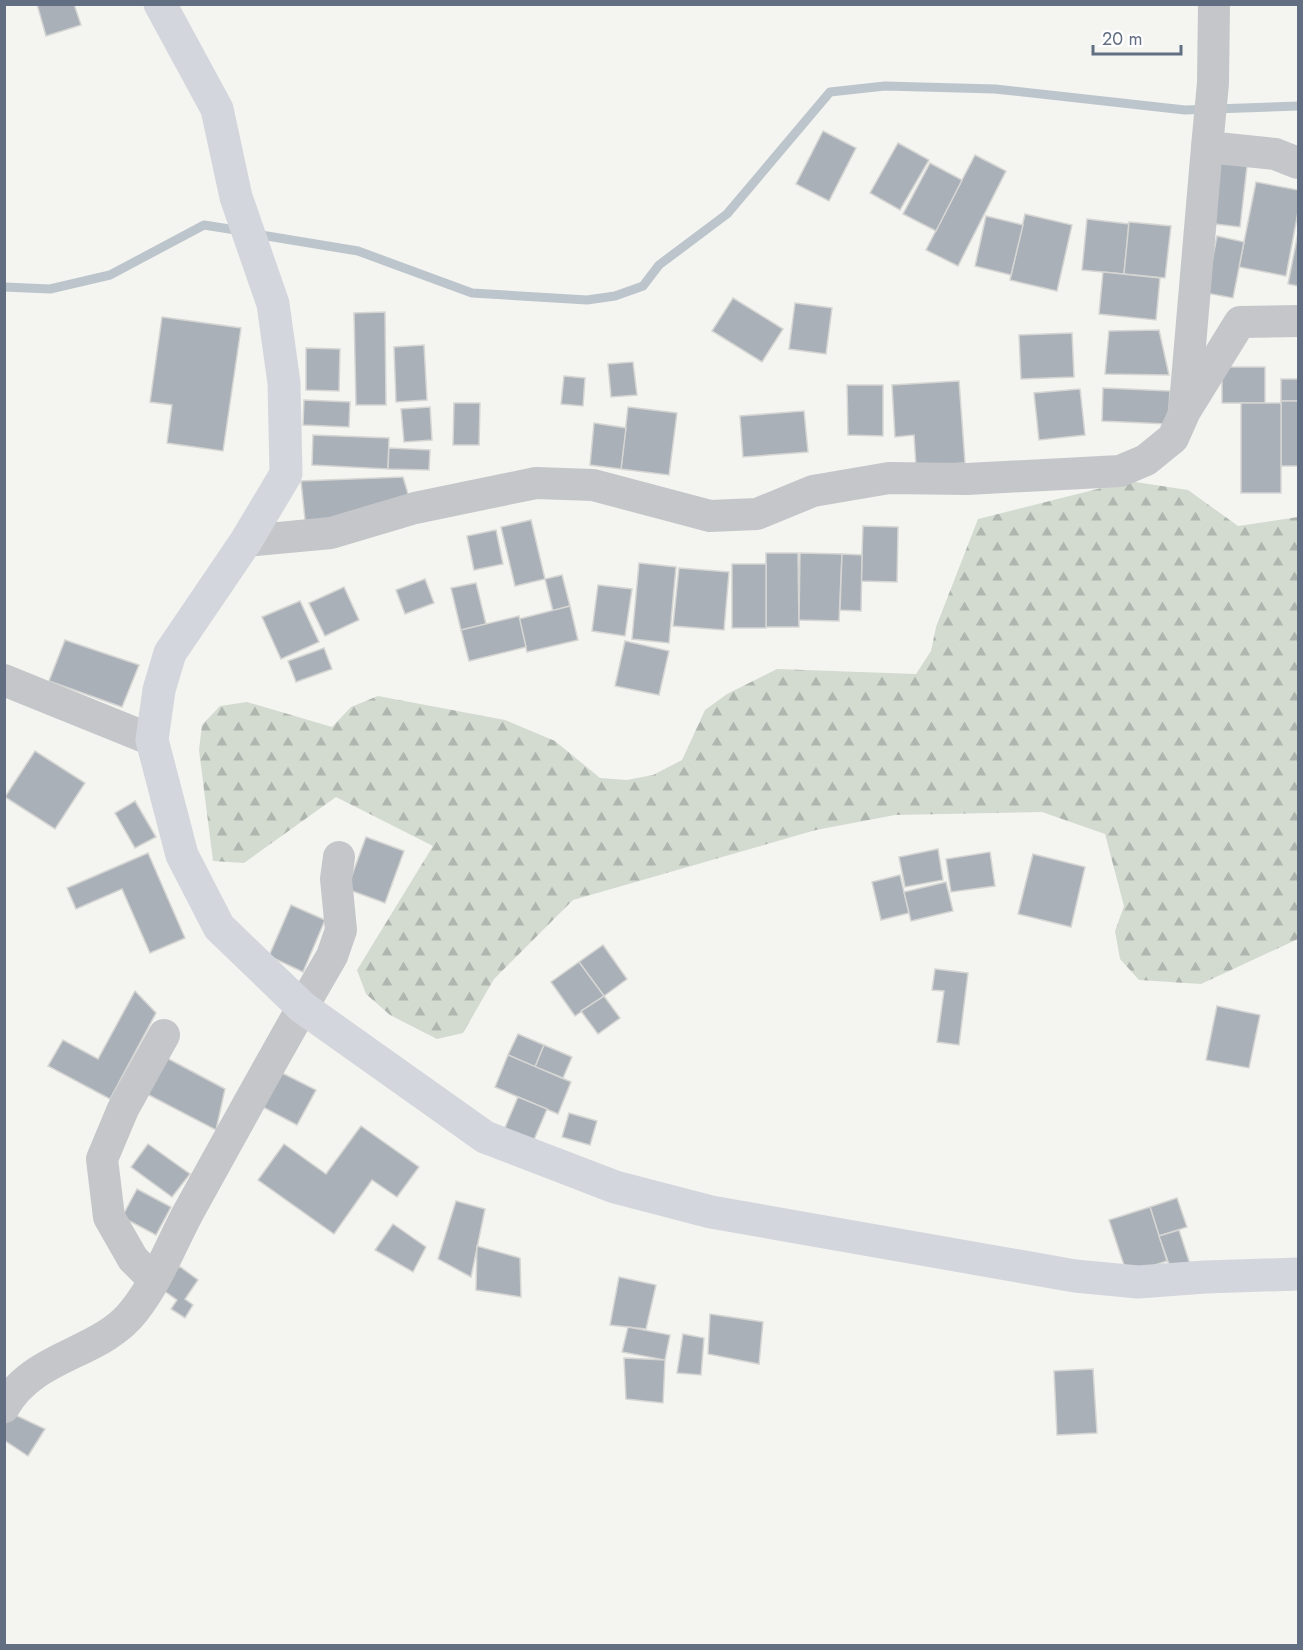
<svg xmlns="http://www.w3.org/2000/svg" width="1303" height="1650" font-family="Jost,sans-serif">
<defs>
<pattern id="forest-firs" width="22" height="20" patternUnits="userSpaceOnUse" patternTransform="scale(1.5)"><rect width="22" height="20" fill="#d3dbd1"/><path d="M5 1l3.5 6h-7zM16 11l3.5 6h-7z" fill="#afb6af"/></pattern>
</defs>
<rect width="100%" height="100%" fill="#f4f4f0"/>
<polygon fill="url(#forest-firs)" points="1129,481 1188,490 1238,526 1298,517 1298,939 1201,984 1139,980 1120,959 1115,931 1124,906 1105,834 1042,812 895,815 816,830 573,900 494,979 463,1033 437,1039 390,1015 366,994 357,970 433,846 336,797 244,863 213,861 199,750 202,725 220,706 247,702 332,727 351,707 378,696 505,720 555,741 600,778 627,780 653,775 682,760 705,710 727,694 777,669 916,674 931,651 936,627 978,519"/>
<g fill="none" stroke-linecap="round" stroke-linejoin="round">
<g stroke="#bcc5cc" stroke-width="9">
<polyline points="255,234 358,251 472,293 587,300 615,296 643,286 659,265 727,214 830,92 885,86 995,89 1185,110 1298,106"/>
<polyline points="4,287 50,289 110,275 204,225 242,231"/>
</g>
</g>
<g fill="#a9b0b7" stroke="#d5d5d3" stroke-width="1.5">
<polygon points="37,4 74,4 81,25 46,36"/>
<polygon points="823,131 856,148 829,201 796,184"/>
<polygon points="898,143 929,160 900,210 870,193"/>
<polygon points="975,155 1006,171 958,266 926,250"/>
<polygon points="1214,162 1247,166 1240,227 1207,223"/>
<polygon points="930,163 962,180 936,231 903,214"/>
<polygon points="1256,182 1298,190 1298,212 1286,276 1239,267"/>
<polygon points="1025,214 1072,225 1057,291 1010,280"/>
<polygon points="986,216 1023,225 1011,275 975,266"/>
<polygon points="1087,219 1129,224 1124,274 1082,270"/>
<polygon points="1129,222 1171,226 1165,278 1124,274"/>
<polygon points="1298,233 1298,286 1288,284"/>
<polygon points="1217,236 1244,242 1233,298 1206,293"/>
<polygon points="1103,272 1160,278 1156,320 1099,314"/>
<polygon points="733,298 783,329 762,362 712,331"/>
<polygon points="795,303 832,308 826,354 789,349"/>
<polygon points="385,312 386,405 356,405 354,313"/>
<polygon points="162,317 241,328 223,451 167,443 172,405 150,402"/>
<polygon points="1159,330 1169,375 1105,374 1109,331"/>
<polygon points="1072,333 1074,377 1021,379 1019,335"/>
<polygon points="424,345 427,400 396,402 394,347"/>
<polygon points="306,348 340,349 339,391 306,390"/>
<polygon points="633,362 637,395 611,397 608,364"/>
<rect x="1222" y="367" width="43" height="36"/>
<polygon points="564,376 585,378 583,406 561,404"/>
<rect x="1281" y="379" width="17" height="22"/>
<polygon points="959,381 965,463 916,466 914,435 895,437 892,385"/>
<polygon points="847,385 883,385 883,436 848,435"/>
<polygon points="1103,388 1170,391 1168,424 1102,421"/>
<polygon points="1080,389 1085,435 1039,440 1034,393"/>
<polygon points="304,400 350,402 349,427 303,425"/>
<rect x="1281" y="401" width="17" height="65"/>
<polygon points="454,403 480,403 479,445 453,445"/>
<rect x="1241" y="403" width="40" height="90"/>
<polygon points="430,407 432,440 404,442 401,409"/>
<polygon points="628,407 677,413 669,475 621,469"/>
<polygon points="804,411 808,452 743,457 740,416"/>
<polygon points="594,423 626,428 621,469 590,465"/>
<polygon points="313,435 389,438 388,469 312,465"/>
<polygon points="389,448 430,450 429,470 388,469"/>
<polygon points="403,477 411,504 306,529 301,481"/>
<polygon points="531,520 545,579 515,586 501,527"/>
<polygon points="863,526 898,527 897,582 861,581"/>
<polygon points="496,530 503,564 474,570 467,536"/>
<polygon points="766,553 798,553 799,627 766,627"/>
<polygon points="800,553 842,554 839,621 799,620"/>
<polygon points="842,554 862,555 861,611 840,610"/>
<polygon points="639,563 676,567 669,643 632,639"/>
<rect x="732" y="564" width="34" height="64"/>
<polygon points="679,568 729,572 724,630 673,626"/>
<polygon points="562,575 570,606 553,611 545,579"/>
<polygon points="425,579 434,603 405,614 396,590"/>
<polygon points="476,583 486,624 461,630 451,588"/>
<polygon points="598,585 632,589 625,636 592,631"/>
<polygon points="344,587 359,620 325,636 309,603"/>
<polygon points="300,601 319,642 281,659 262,617"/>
<polygon points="570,606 578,640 527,652 519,619"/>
<polygon points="519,616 526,647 469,661 461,630"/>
<polygon points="65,640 139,665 122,707 49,681"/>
<polygon points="625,641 669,651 659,695 615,686"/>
<polygon points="324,648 332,669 296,682 288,661"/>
<polygon points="35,751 85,783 55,829 5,797"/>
<polygon points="135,801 156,837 135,848 115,813"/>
<polygon points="366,837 404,851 385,903 347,889"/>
<polygon points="938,849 943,880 905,887 899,857"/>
<polygon points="990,852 995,886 951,892 946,859"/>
<polygon points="148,853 185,938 150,953 122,889 76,909 67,888"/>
<polygon points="1033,854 1085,867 1071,927 1018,914"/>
<polygon points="900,875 909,913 881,920 872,882"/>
<polygon points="946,882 953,911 911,921 904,892"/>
<polygon points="291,905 325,920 303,972 269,956"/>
<polygon points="603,945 627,979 604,996 579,962"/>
<polygon points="579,962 604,996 575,1016 551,982"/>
<polygon points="935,969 968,973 959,1045 937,1042 944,991 932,990"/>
<polygon points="135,991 156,1013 110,1099 48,1066 63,1040 98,1059"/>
<polygon points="604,996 620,1018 598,1034 581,1011"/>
<polygon points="1217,1006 1260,1015 1249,1068 1206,1060"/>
<polygon points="518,1034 544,1045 535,1067 508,1055"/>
<polygon points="544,1045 572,1057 563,1078 535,1067"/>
<polygon points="508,1055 571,1082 558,1114 495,1087"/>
<polygon points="163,1056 225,1089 216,1130 143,1092"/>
<polygon points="278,1071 316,1090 297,1125 259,1105"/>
<polygon points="518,1097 547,1109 533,1142 504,1130"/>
<polygon points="569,1113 597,1121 590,1145 562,1137"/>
<polygon points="361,1126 419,1167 397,1197 372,1180 334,1234 258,1180 284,1144 326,1174"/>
<polygon points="148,1144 190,1174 172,1197 131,1167"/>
<polygon points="137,1189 171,1207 156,1235 122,1217"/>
<polygon points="1177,1198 1187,1227 1159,1236 1150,1207"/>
<polygon points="456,1201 485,1209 471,1277 438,1259"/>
<polygon points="1150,1207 1167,1261 1127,1274 1109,1220"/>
<polygon points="393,1224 426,1247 413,1272 375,1250"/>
<polygon points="1179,1230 1190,1264 1171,1270 1159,1236"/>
<polygon points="477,1246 520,1258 521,1297 476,1290"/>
<polygon points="179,1266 198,1280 185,1299 193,1305 185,1318 171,1309 177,1300 163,1290"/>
<polygon points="619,1277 656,1285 646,1329 610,1325"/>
<polygon points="710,1314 763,1322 759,1364 708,1354"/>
<polygon points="628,1327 670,1335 665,1360 622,1352"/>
<polygon points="683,1334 704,1338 701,1375 677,1373"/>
<polygon points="624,1358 665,1360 663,1403 626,1399"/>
<polygon points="1093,1369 1097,1433 1057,1435 1054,1371"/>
<polygon points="13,1414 45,1429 28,1456 4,1440 4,1425"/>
</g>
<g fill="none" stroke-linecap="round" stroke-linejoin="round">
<g stroke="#c4c6ca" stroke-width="32">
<polyline points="1214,4 1213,83 1207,147 1275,154 1298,163"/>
<polyline points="1185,404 1207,147"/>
<polyline points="246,541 331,533 415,508 536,483 593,485 710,516 757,514 813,491 889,478 967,479 1120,471 1146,460 1173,438 1185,411 1240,322 1298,321"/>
<polyline points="4,680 152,740"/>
<polyline points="154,1280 133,1259 109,1217 102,1159 123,1109 164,1035"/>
<path d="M4 1407C34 1354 100 1355 134 1311 158 1281 171 1244 189 1211 236 1126 283 1040 332 956L341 930 336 879 339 857"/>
</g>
<polyline stroke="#d3d6dc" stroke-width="33" points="160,4 217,109 236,197 273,304 284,383 286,474 246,541 170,653 159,690 152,740 182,855 219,927 302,1007 485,1137 615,1187 711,1212 1075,1276 1138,1282 1205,1277 1298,1274"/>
</g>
<rect width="1303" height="1650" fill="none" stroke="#626f82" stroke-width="12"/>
<path d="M1093 45v9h88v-9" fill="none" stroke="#626f82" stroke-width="3"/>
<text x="1102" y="45" font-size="18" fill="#626f82" stroke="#ffffff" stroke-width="4.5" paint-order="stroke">20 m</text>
</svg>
